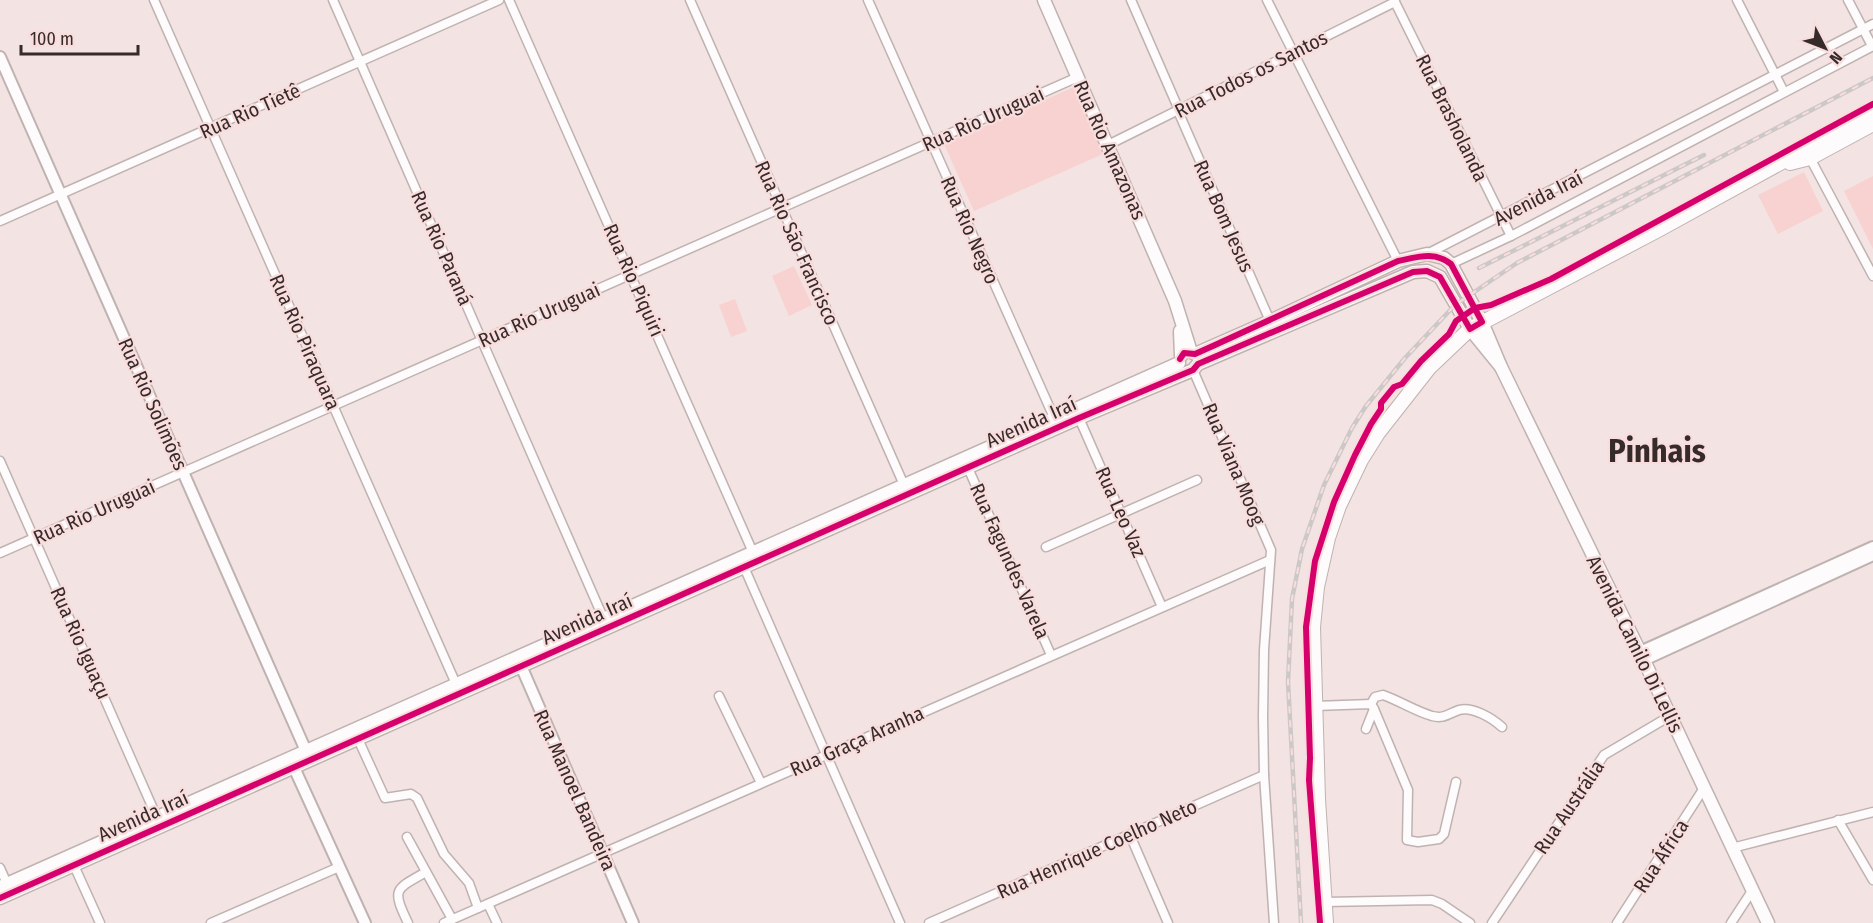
<svg xmlns="http://www.w3.org/2000/svg" width="1873" height="923" font-family="'Fira Sans Condensed',sans-serif">
<rect width="100%" height="100%" fill="#f3e3e2"/>
<g fill="#f8d2d1">
<polygon points="1074,87 1103,154 974,211 944,144"/>
<polygon points="1804,172 1823,211 1778,234 1758,195"/>
<polygon points="1873,176 1873,249 1844,191"/>
<polygon points="794,266 812,305 789,316 772,276"/>
<polygon points="735,299 747,331 731,337 719,305"/>
</g>
<g fill="none" stroke-linecap="round" stroke-linejoin="round">
<g stroke="#bfb3b2" stroke-width="11">
<g id="minor">
<polyline points="154,0 456,684"/>
<polyline points="333,0 605,622"/>
<polyline points="509,0 755,557"/>
<polyline points="690,0 904,485"/>
<polyline points="868,0 1056,422"/>
<polyline points="1131,0 1179,110"/>
<polyline points="1267,0 1398,261"/>
<polyline points="1394,0 1511,236"/>
<polyline points="1737,0 1784,92"/>
<polyline points="1848,0 1872,46"/>
<polyline points="1178,111 1270,321"/>
<polyline points="1108,145 1395,2"/>
<polyline points="1810,158 1873,276"/>
<polyline points="0,221 499,0"/>
<polyline points="1427,254 1873,24"/>
<polyline points="1451,264 1511,236 1873,46"/>
<polyline points="1193,370 1271,550 1264,650 1263,717 1264,775 1274,923"/>
<polyline points="1079,418 1162,607"/>
<polyline points="0,461 158,820"/>
<polyline points="968,468 1051,655"/>
<polyline points="1046,547 1197,480"/>
<polyline points="0,553 1078,77"/>
<polyline points="744,567 900,923"/>
<polyline points="719,696 761,783"/>
<path d="M1371 704 1375 697 1383 695C1400 701 1415 711 1432 716 1444 719 1448 714 1459 710 1472 706 1492 718 1502 727"/>
<polyline points="1315,706 1371,704 1374,709 1366,729"/>
<polyline points="1374,709 1408,790 1407,840 1418,842 1439,839 1444,834 1456,782"/>
<polyline points="358,739 385,798 411,794 417,798 444,854 469,883 478,908"/>
<polyline points="1838,820 1873,880"/>
<polyline points="1130,835 1168,923"/>
<polyline points="407,837 452,919"/>
<polyline points="1732,848 1873,812"/>
<polyline points="72,861 100,923"/>
<polyline points="0,868 8,886"/>
<polyline points="1325,902 1432,900 1442,904 1470,923"/>
<polyline points="488,904 497,923"/>
<polyline points="211,923 339,867"/>
<path d="M408 923C392 889 394 890 426 872"/>
<polyline points="444,923 1270,560"/>
<polyline points="929,923 1264,775"/>
<polyline points="1492,923 1604,755 1670,716"/>
<polyline points="1617,923 1704,788"/>
<polyline points="1731,923 1752,891"/>
</g>
</g>
<g stroke="#bfb3b2" stroke-width="14">
<g id="tertiary">
<polyline points="0,57 306,751"/>
<polyline points="1640,652 1873,547"/>
<polyline points="518,659 633,923"/>
<polyline points="1644,660 1873,555"/>
<polyline points="291,761 365,923"/>
</g>
</g>
<g stroke="#bfb3b2" stroke-width="15">
<g id="secondary">
<polyline points="1044,0 1175,301 1191,352"/>
<polyline points="1180,331 1181,356"/>
<polyline points="1195,354 1270,321 1398,261 1427,254 1444,258 1451,264 1482,322 1501,367 1640,652 1768,923"/>
<polyline points="0,887 1179,363"/>
<polyline points="0,898 1079,418 1193,370 1198,364 1413,272 1427,271 1440,277 1470,329 1501,367"/>
</g>
</g>
<g stroke="#bfb3b2" stroke-width="16">
<g id="primary">
<polyline points="1790,163 1810,158 1873,124"/>
<polyline points="1326,923 1318,799 1313,627 1317,587 1328,538 1339,506 1361,460 1378,433 1429,368 1470,329 1660,229 1873,112"/>
</g>
</g>
<use href="#minor" stroke="#fdfbfb" stroke-width="8"/>
<use href="#tertiary" stroke="#fdfbfb" stroke-width="10"/>
<use href="#secondary" stroke="#fdfbfb" stroke-width="12"/>
<use href="#primary" stroke="#fdfbfb" stroke-width="14"/>
<g stroke="#cdc8c8" stroke-width="4.5">
<g id="rail">
<polyline points="1479,268 1704,155"/>
<polyline points="1301,923 1288,682 1292,599 1302,549 1324,485 1352,428 1366,406 1405,358 1455,305 1517,263 1873,78"/>
</g>
</g>
<use href="#rail" stroke="#f9dddc" stroke-width="2" stroke-dasharray="7" stroke-linecap="butt"/>
<g stroke="#f9dddc" stroke-width="10">
<g id="cycleway">
<path d="M0 898 1079 418 1193 370 1198 364 1413 272 1427 271 1440 277 1470 329 1482 322 1451 264C1434 251 1418 257 1398 261L1215 345 1195 354 1184 353 1180 359"/>
<polyline points="1320,923 1309,780 1310,758 1306,627 1315,561 1334,502 1355,455 1371,424 1381,409 1381,403 1394,387 1402,384 1421,361 1449,334 1456,321 1475,308 1491,305 1551,279 1873,104"/>
</g>
</g>
<use href="#cycleway" stroke="#d6006c" stroke-width="6"/>
</g>
<g text-anchor="middle" dominant-baseline="central" stroke-width="4.5" stroke-linejoin="round" paint-order="stroke">
<g font-size="20" fill="#362b2b" stroke="#f9dddc">
<text transform="translate(1251 74) rotate(-27)">Rua Todos os Santos</text>
<text transform="translate(250 111) rotate(-24)">Rua Rio Tietê</text>
<text transform="translate(1452 118) rotate(64)">Rua Brasholanda</text>
<text transform="translate(983 119) rotate(-24)">Rua Rio Uruguai</text>
<text transform="translate(1110 150) rotate(66)">Rua Rio Amazonas</text>
<text transform="translate(1538 198) rotate(-27)">Avenida Iraí</text>
<text transform="translate(1224 216) rotate(66)">Rua Bom Jesus</text>
<text transform="translate(970 230) rotate(66)">Rua Rio Negro</text>
<text transform="translate(797 243) rotate(66)">Rua Rio São Francisco</text>
<text transform="translate(442 248) rotate(66)">Rua Rio Paraná</text>
<text transform="translate(634 280) rotate(66)">Rua Rio Piquiri</text>
<text transform="translate(539 315) rotate(-24)">Rua Rio Uruguai</text>
<text transform="translate(305 342) rotate(66)">Rua Rio Piraquara</text>
<text transform="translate(153 404) rotate(66)">Rua Rio Solimões</text>
<text transform="translate(1031 422) rotate(-24)">Avenida Iraí</text>
<text transform="translate(1234 464) rotate(67)">Rua Viana Moog</text>
<text transform="translate(94 512) rotate(-24)">Rua Rio Uruguai</text>
<text transform="translate(1121 512) rotate(66)">Rua Leo Vaz</text>
<text transform="translate(1010 561) rotate(66)">Rua Fagundes Varela</text>
<text transform="translate(587 619) rotate(-24)">Avenida Iraí</text>
<text transform="translate(81 643) rotate(66)">Rua Rio Iguaçu</text>
<text transform="translate(1635 644) rotate(64)">Avenida Camilo Di Lellis</text>
<text transform="translate(857 741) rotate(-24)">Rua Graça Aranha</text>
<text transform="translate(575 790) rotate(66)">Rua Manoel Bandeira</text>
<text transform="translate(1569 807) rotate(-56)">Rua Austrália</text>
<text transform="translate(143 816) rotate(-24)">Avenida Iraí</text>
<text transform="translate(1097 849) rotate(-24)">Rua Henrique Coelho Neto</text>
<text transform="translate(1661 856) rotate(-57)">Rua África</text>
</g>
<g font-size="32" font-weight="bold" fill="#362b2b" stroke="#f9dddc">
<text x="1657" y="451">Pinhais</text>
</g>
</g>
<g transform="translate(1825 48) rotate(132)" stroke="#f9dddc" stroke-width="4.5" paint-order="stroke">
<path d="M0-4.5L10 22L0 15L-10 22Z" fill="#362b2b"/>
<text y="-9" font-size="16" font-weight="bold" text-anchor="middle" fill="#362b2b">N</text>
</g>
<path d="M21 45v9h117v-9" fill="none" stroke="#362b2b" stroke-width="3"/>
<text x="30" y="45" font-size="18" fill="#362b2b" stroke="#f9dddc" stroke-width="4.5" paint-order="stroke">100 m</text>
</svg>
